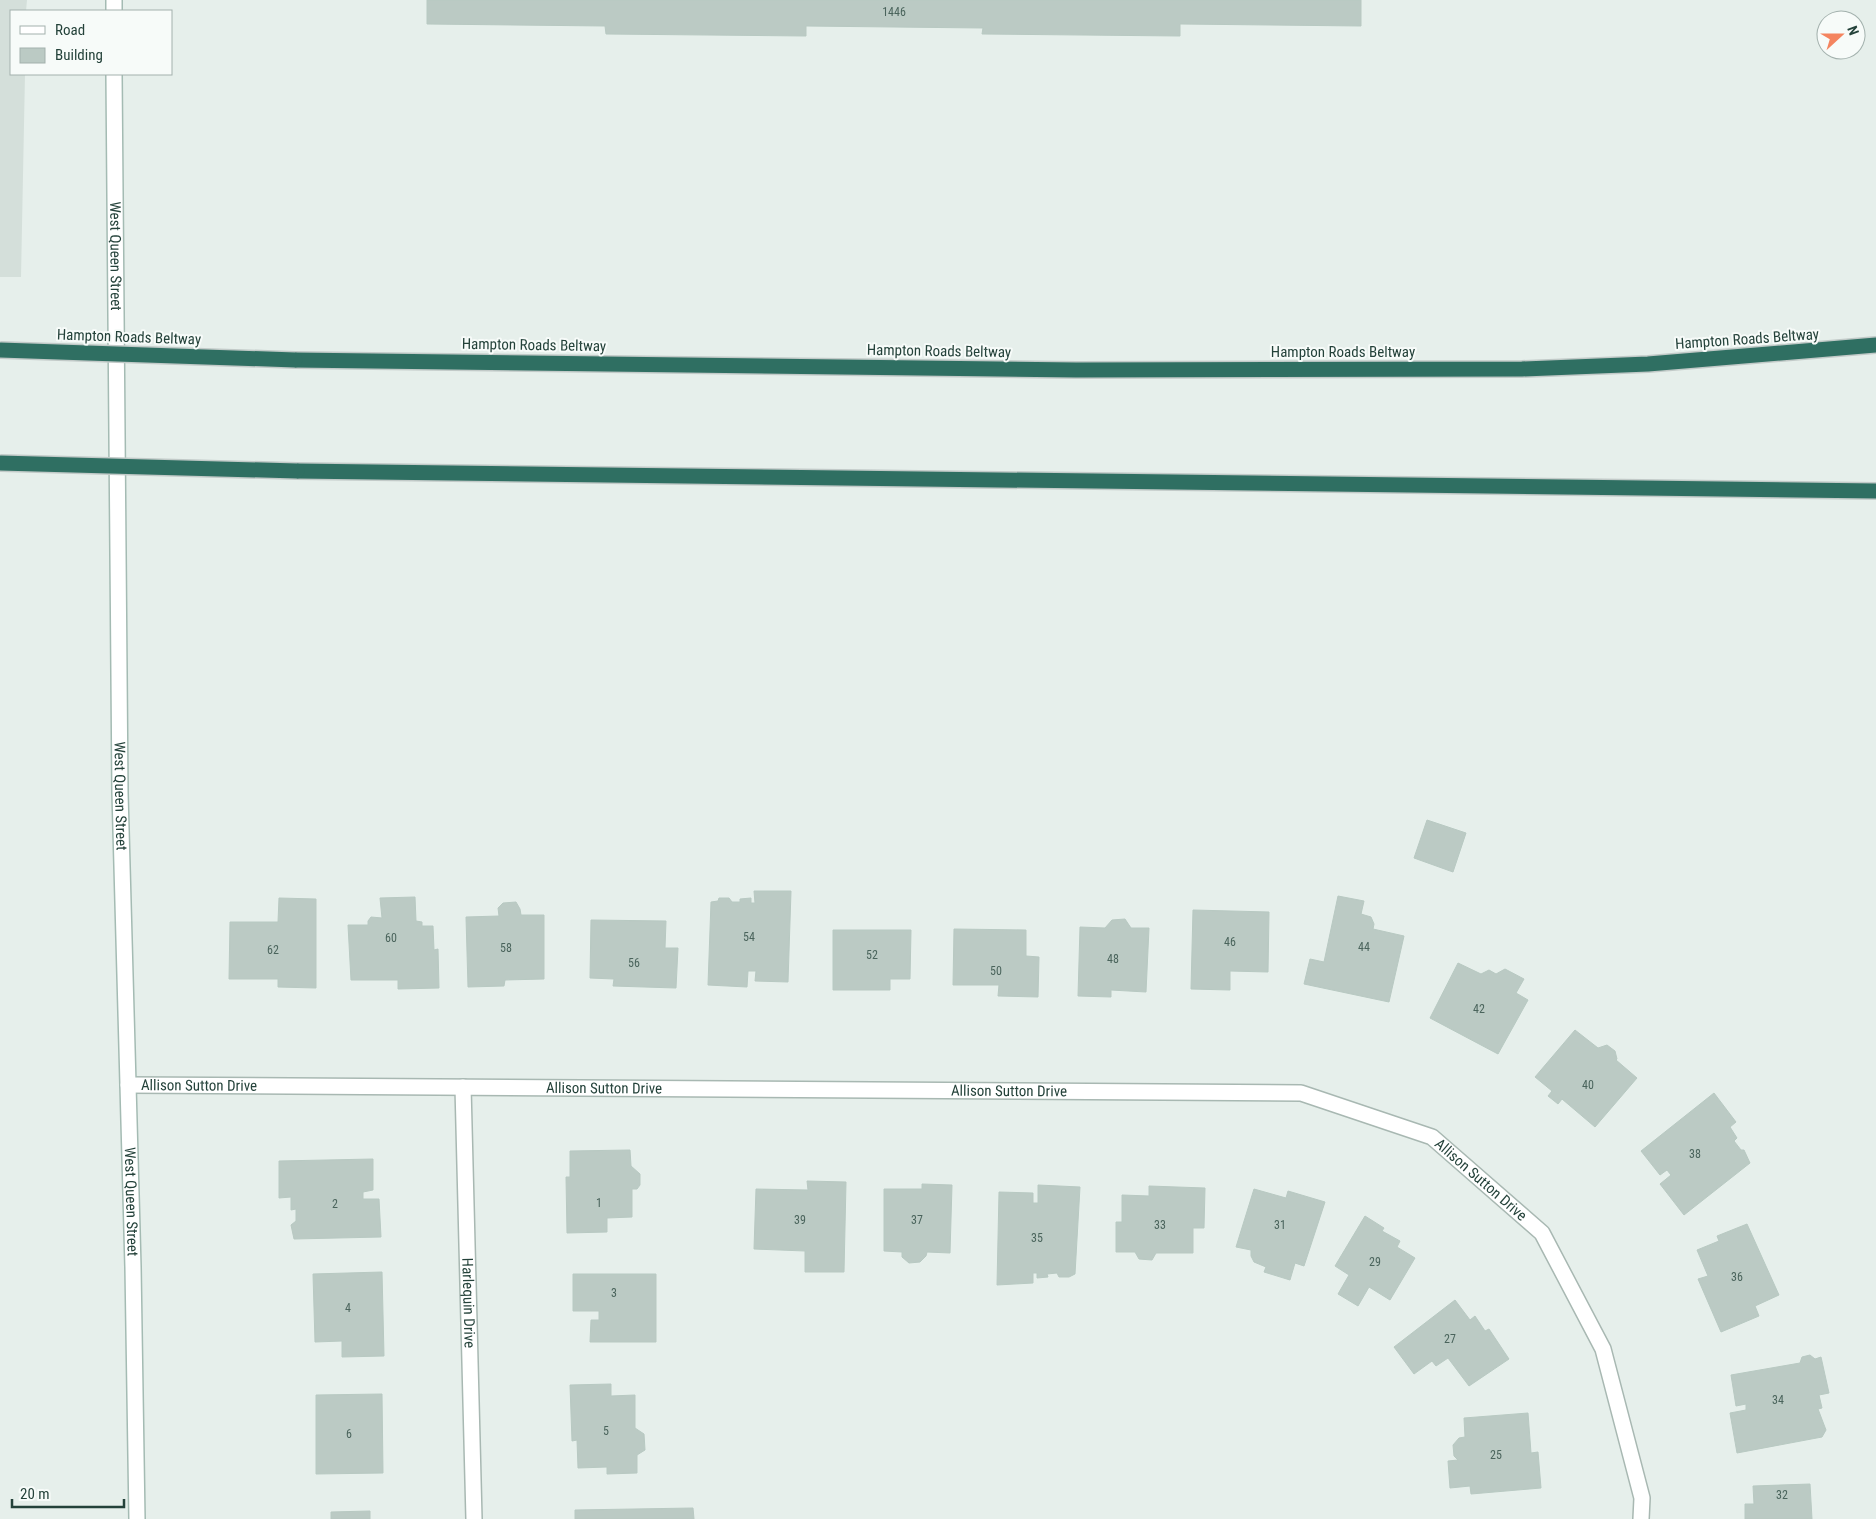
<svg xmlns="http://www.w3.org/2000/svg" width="1876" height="1519" font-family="'Roboto Condensed',sans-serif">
<rect width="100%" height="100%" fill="#e6efeb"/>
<polygon fill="#d4dfda" points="0,0 27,0 26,11 11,11 11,74 25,74 21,277 0,277"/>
<g fill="#bbcac4" stroke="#b8c9c2">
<polygon points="427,0 1361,0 1361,26 1180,24 1180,36 982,34 983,28 806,26 806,36 606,34 605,26 427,24"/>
<polygon points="1427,820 1466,833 1453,872 1414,858"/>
<polygon points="754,891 791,891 788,982 755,981 756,971 748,971 747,987 708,985 711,902 718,901 719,898 729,898 732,902 740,902 740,899 751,898 751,903 755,903"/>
<polygon points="1338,896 1364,901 1361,914 1371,917 1374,924 1373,929 1404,936 1389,1002 1304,984 1310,959 1324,962"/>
<polygon points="415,897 416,921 422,922 422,926 433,926 434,950 438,949 439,988 398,989 398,980 351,980 348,925 368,925 368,921 371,917 382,918 380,898"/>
<polygon points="279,898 316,899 316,988 278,987 278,979 229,979 230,922 278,922"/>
<polygon points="516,902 520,909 521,915 544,915 544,979 505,980 504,986 468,987 466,917 499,916 498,908 503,903"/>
<polygon points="1193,910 1269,912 1268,972 1230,971 1230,990 1191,989"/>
<polygon points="1125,919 1131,928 1149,928 1146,992 1111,990 1111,997 1078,996 1080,927 1105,928 1112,920"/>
<polygon points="591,920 666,921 665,948 678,948 676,988 613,986 614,979 590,978"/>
<polygon points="954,929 1026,930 1026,956 1039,957 1038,997 998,996 999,985 953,985"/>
<polygon points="833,930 911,930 910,979 890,979 890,990 833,990"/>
<polygon points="1458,963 1481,974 1489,970 1496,974 1505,969 1524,979 1516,993 1528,1000 1498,1054 1430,1018"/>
<polygon points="1575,1030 1598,1048 1607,1045 1615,1051 1617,1059 1616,1060 1637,1078 1595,1127 1562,1099 1558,1104 1548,1096 1552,1091 1535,1077"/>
<polygon points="1714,1093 1736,1122 1730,1127 1737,1138 1734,1141 1741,1150 1744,1150 1750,1163 1684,1215 1660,1184 1671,1175 1667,1170 1660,1175 1641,1151"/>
<polygon points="630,1150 631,1166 640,1174 640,1185 637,1189 632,1189 632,1217 607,1218 607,1232 567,1233 566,1177 570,1177 570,1151"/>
<polygon points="373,1159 373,1190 363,1192 363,1199 379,1199 381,1237 294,1239 291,1225 296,1221 296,1209 291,1210 291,1197 279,1198 279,1161"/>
<polygon points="807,1181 846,1182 844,1272 805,1272 805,1251 754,1249 756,1189 808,1190"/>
<polygon points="922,1184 952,1185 950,1253 927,1252 926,1256 920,1262 909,1263 902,1257 902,1252 884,1251 884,1189 922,1189"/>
<polygon points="1038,1185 1080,1187 1075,1274 1069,1277 1059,1277 1057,1273 1047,1274 1048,1277 1037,1278 1037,1273 1033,1273 1033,1283 997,1285 999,1192 1033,1193 1033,1203 1038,1203"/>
<polygon points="1149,1186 1205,1188 1204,1228 1193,1228 1193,1253 1156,1253 1152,1260 1139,1259 1135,1252 1116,1252 1116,1222 1122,1222 1122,1195 1149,1196"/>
<polygon points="1254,1189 1286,1198 1288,1191 1325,1202 1304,1266 1295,1263 1290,1280 1264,1272 1266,1267 1254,1262 1251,1256 1251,1250 1236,1247"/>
<polygon points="1365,1216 1384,1228 1382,1231 1400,1241 1397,1247 1415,1258 1390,1300 1369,1287 1358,1306 1338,1294 1349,1275 1335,1266"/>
<polygon points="1747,1224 1779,1295 1755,1306 1759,1316 1721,1332 1698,1279 1708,1276 1697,1250 1719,1241 1717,1236"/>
<polygon points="382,1272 384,1356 342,1357 342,1341 315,1342 313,1274"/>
<polygon points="573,1274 656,1274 656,1342 590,1342 591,1320 599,1320 599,1311 573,1311"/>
<polygon points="1455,1300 1470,1320 1475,1316 1485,1331 1489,1329 1509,1359 1469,1386 1448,1358 1436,1366 1432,1361 1414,1374 1394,1347"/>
<polygon points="1810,1355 1815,1359 1821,1357 1829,1393 1819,1395 1822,1408 1818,1409 1826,1430 1822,1437 1737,1453 1730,1413 1746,1410 1746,1404 1736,1406 1731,1375 1800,1363 1802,1357"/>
<polygon points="611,1384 611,1396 635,1395 635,1428 644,1434 645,1450 637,1455 637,1473 607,1474 607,1467 578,1468 577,1440 572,1441 570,1385"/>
<polygon points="382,1394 383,1473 316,1474 316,1395"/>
<polygon points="1528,1413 1531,1453 1538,1452 1541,1488 1471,1494 1470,1486 1450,1488 1448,1461 1458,1460 1454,1456 1453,1445 1459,1438 1465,1437 1464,1418"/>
<polygon points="1810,1484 1812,1519 1745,1519 1745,1504 1754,1504 1753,1486"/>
<polygon points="693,1508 694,1519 575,1519 575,1510"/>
<polygon points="370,1511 370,1519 331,1519 331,1512"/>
</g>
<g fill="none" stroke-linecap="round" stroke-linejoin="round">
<g stroke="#a8b8b2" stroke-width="18">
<g id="street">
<path id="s1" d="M128 1085 1301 1093 1432 1137 1542 1233 1603 1349 1642 1498 1641 1519"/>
<path id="s2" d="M463 1087 474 1519"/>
</g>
</g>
<g stroke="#a4bbb3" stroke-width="18">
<g id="secondary">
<polyline points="114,0 114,11"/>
<path id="s3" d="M114 74 120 793 133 1267 137 1519"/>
</g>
</g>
<g stroke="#c2cac8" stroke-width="18">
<g id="highway">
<polyline points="295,360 1076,370 1522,369 1648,364 1876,345"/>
<polyline points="297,471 1876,491"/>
</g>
</g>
<use href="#street" stroke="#fff" stroke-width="15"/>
<use href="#secondary" stroke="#fff" stroke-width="15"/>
<use href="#highway" stroke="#2f6f62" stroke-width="15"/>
<g stroke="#c2cac8" stroke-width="18" stroke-linecap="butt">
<g id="highway-bridge">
<polyline points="0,350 295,360"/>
<polyline points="0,463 297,471"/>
</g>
</g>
<use href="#highway-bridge" stroke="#2f6f62" stroke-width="15"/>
</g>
<g text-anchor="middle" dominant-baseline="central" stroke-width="4" stroke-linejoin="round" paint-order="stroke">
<g font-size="12" fill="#4a645c">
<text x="894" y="12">1446</text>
<text x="749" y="937">54</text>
<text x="391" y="938">60</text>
<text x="1230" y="942">46</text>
<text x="1364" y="947">44</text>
<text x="506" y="948">58</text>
<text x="273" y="950">62</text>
<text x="872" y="955">52</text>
<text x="1113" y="959">48</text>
<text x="634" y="963">56</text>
<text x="996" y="971">50</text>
<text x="1479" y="1009">42</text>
<text x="1588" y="1085">40</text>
<text x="1695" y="1154">38</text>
<text x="599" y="1203">1</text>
<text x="335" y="1204">2</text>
<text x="800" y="1220">39</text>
<text x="917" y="1220">37</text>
<text x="1160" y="1225">33</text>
<text x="1280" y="1225">31</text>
<text x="1037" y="1238">35</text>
<text x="1375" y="1262">29</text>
<text x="1737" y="1277">36</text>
<text x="614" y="1293">3</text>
<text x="348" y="1308">4</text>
<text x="1450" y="1339">27</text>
<text x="1778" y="1400">34</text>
<text x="606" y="1431">5</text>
<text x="349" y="1434">6</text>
<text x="1496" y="1455">25</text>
<text x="1782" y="1495">32</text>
</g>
<g font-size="15" fill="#24423a" stroke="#f7fbf9">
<text stroke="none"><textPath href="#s3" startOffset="182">West Queen Street</textPath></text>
<text transform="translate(129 337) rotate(2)">Hampton Roads Beltway</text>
<text transform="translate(1747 339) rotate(-4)">Hampton Roads Beltway</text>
<text transform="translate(534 345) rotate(1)">Hampton Roads Beltway</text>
<text transform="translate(939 351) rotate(1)">Hampton Roads Beltway</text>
<text x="1343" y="352">Hampton Roads Beltway</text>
<text stroke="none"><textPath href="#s3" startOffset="722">West Queen Street</textPath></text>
<text stroke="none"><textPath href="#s1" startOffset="71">Allison Sutton Drive</textPath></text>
<text stroke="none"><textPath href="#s1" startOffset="476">Allison Sutton Drive</textPath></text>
<text stroke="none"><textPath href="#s1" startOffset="881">Allison Sutton Drive</textPath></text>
<text stroke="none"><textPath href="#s1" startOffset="1376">Allison Sutton Drive</textPath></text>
<text stroke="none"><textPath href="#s3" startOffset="1128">West Queen Street</textPath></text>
<text stroke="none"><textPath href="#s2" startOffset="216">Harlequin Drive</textPath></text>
</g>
</g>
<rect x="10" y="10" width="162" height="65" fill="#f7fbf9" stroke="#a3b1ad"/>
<rect x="20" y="26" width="25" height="8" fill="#ffffff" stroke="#a3b1ad"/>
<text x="55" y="35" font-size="15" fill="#24423a">Road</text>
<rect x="20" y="48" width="25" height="15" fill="#bbcac4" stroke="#a3b1ad"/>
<text x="55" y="60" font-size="15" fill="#24423a">Building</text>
<g transform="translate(1841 35) rotate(69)"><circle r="24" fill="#f7fbf9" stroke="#a3b1ad"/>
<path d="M0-4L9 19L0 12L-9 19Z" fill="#f4845f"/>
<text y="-8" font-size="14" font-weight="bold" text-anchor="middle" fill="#24423a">N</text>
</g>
<path d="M12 1499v8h112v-8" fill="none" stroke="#24423a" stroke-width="2.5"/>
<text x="20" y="1499" font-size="15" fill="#24423a" stroke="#f7fbf9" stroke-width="4" paint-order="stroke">20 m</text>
</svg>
